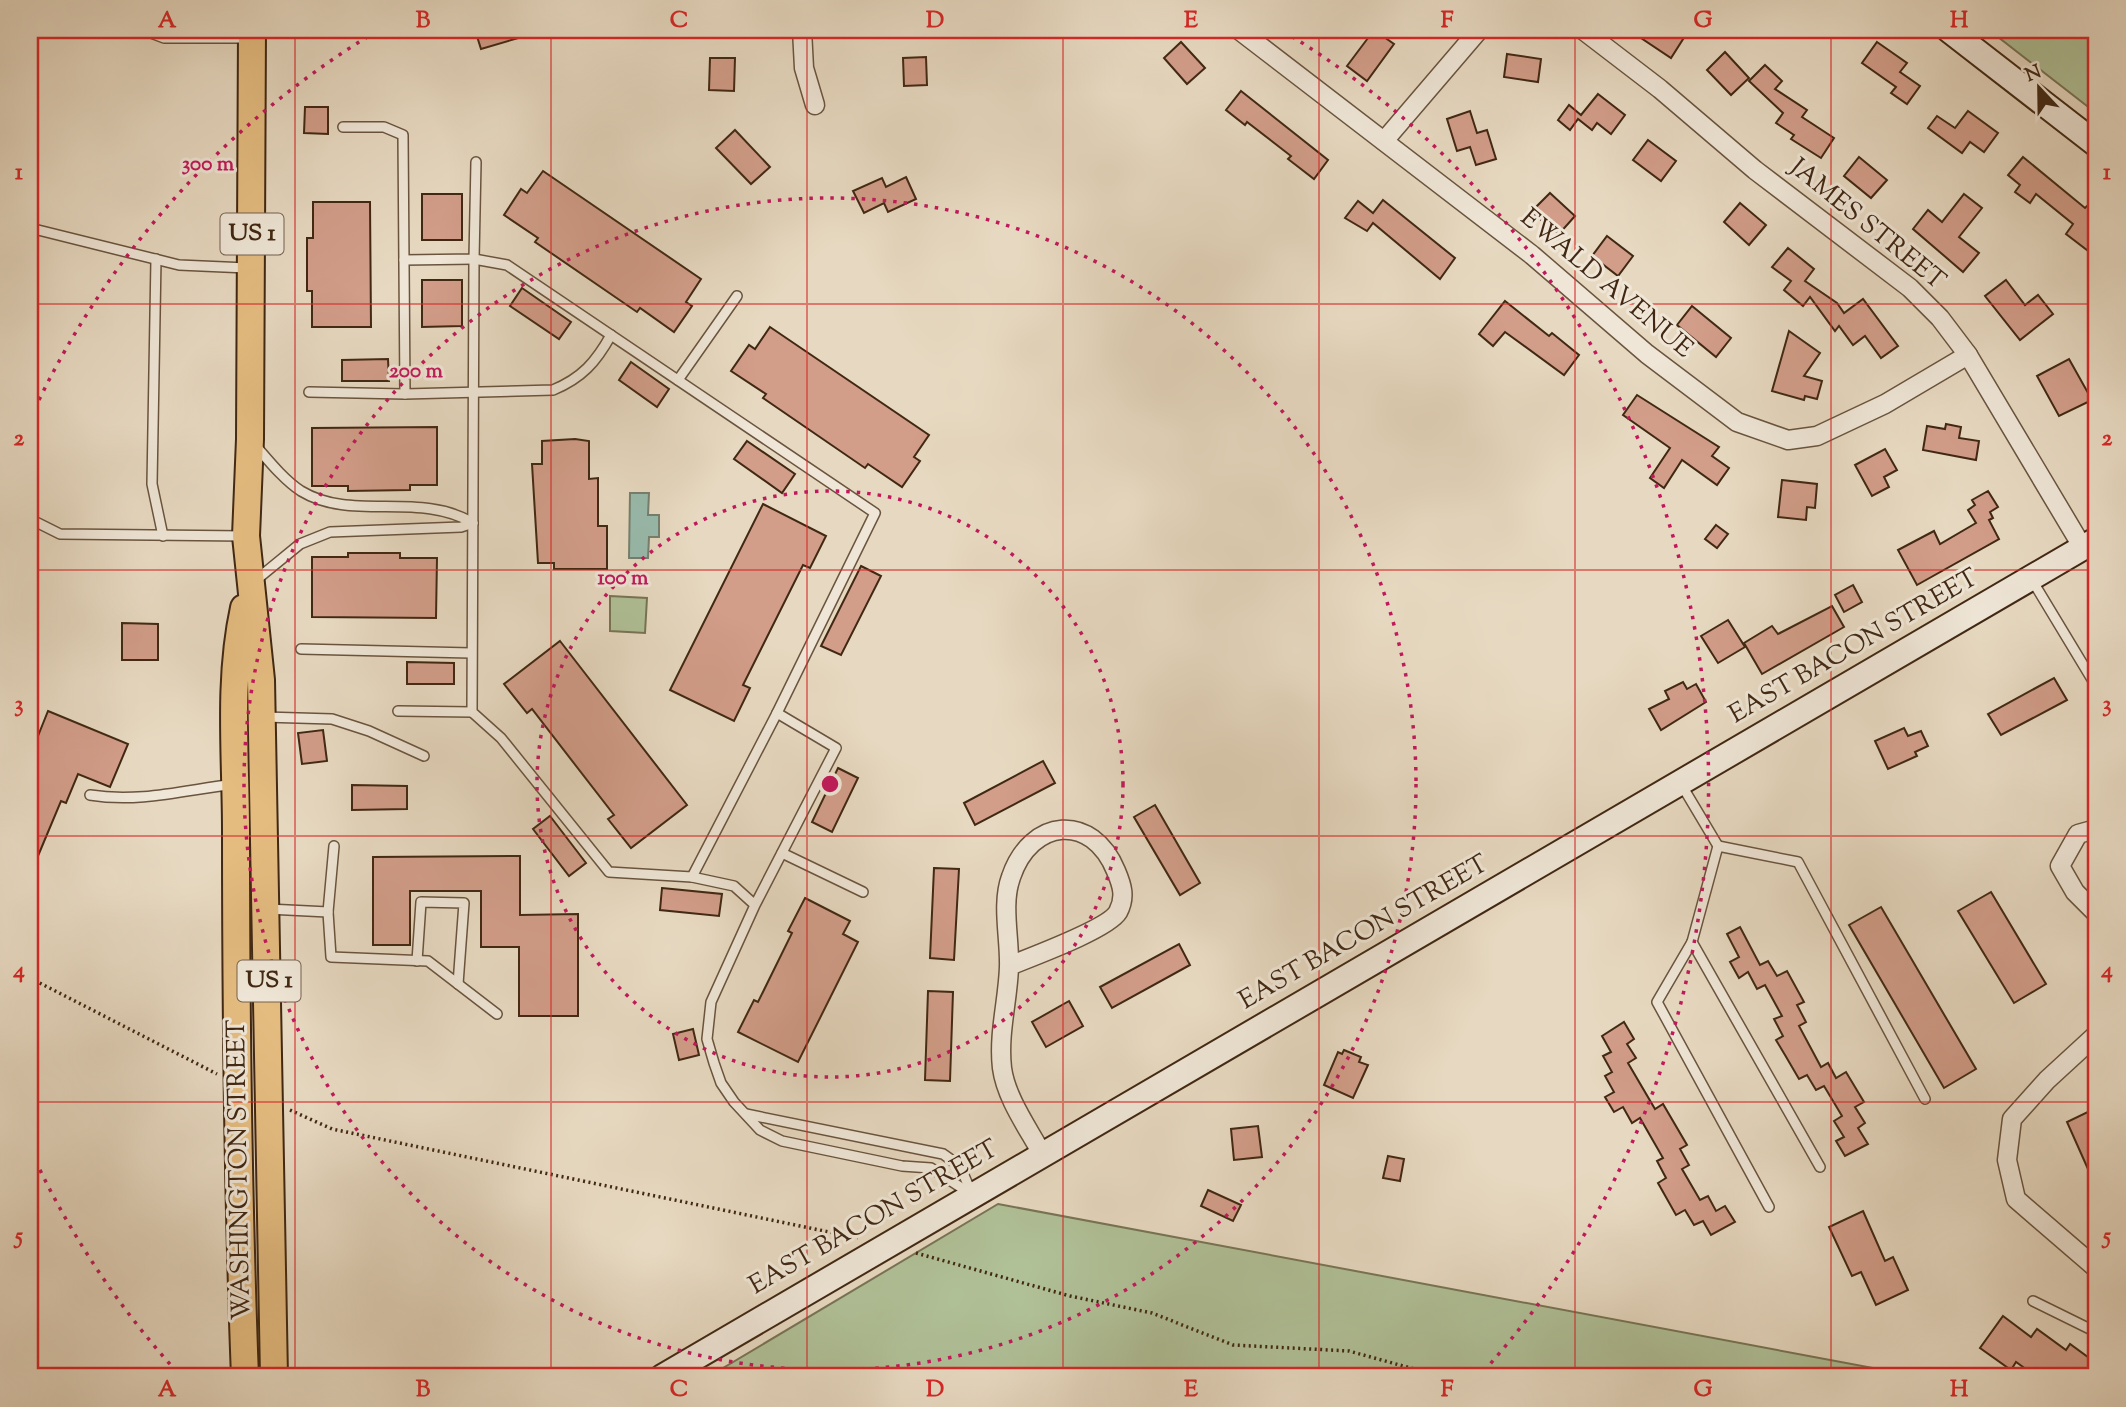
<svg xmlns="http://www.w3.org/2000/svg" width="2126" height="1407" font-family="'Sorts Mill Goudy',serif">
<rect width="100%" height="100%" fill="#e7d9c1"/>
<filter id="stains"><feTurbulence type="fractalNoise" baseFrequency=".00286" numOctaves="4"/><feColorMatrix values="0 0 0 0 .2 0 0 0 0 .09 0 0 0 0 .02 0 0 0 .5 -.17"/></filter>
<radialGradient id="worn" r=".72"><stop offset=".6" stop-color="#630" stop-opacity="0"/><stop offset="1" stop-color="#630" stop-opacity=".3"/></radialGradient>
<g fill="#b0c097" stroke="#787455" stroke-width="2">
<polygon points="1989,30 2096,30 2096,113"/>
<polygon points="610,596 647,598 645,633 610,631"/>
<polygon points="998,1204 1921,1377 708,1377"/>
</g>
<polygon fill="#98bbad" stroke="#75806f" stroke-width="2" points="630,493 649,493 648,515 659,515 659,537 649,537 648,558 629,558"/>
<g fill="#d29d89" stroke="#412813" stroke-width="2">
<polygon points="475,30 531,30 532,34 481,49"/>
<polygon points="1374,30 1394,44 1367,81 1347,66"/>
<polygon points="1629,30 1675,30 1685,36 1671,58"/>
<polygon points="1181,42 1205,68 1187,84 1164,58"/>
<polygon points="1877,42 1907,63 1900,72 1920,86 1907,104 1891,93 1896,87 1862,63"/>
<polygon points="1725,52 1749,78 1731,95 1707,70"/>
<polygon points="1507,54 1541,59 1538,82 1504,77"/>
<polygon points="926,57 927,85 904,86 903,58"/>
<polygon points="710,58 735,58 734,91 709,90"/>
<polygon points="1765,65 1782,81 1775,89 1807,110 1802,117 1834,138 1821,158 1791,139 1794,135 1776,123 1783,113 1749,81"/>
<polygon points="1241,91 1328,160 1314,179 1288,159 1291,156 1247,122 1245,125 1226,110"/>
<polygon points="1598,94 1625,115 1611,134 1597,123 1592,130 1578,119 1570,130 1558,120 1569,105 1581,115"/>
<polygon points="305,107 328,107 328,134 304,133"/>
<polygon points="1470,111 1477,133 1487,130 1496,159 1476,165 1470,147 1457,151 1447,119"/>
<polygon points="1968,111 1998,133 1984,152 1970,142 1962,153 1928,128 1937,116 1955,128"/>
<polygon points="735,130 770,167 751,184 716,148"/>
<polygon points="1648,140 1676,161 1661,181 1633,160"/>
<polygon points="1859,157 1887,180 1871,198 1844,176"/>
<polygon points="2023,157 2085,208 2087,206 2096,213 2096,257 2066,234 2073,224 2036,194 2030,203 2015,192 2020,185 2008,175"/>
<polygon points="543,171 701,279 686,302 692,306 674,332 640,308 637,312 535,242 538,238 504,215 521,189 527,193"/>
<polygon points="906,177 916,199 888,212 884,203 864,213 853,191 882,178 886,187"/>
<polygon points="1550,193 1575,216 1559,234 1531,212"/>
<rect x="422" y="194" width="40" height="46"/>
<polygon points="1964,194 1982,208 1959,237 1979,253 1963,272 1913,229 1928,210 1942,222"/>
<polygon points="1383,200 1455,258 1440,279 1373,223 1367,231 1345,218 1358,201 1373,213"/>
<polygon points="313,202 370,202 371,327 312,327 312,291 307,291 307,238 313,238"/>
<polygon points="1740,203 1766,225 1749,245 1724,222"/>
<polygon points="1607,236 1633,256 1618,276 1592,256"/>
<polygon points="1788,248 1814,269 1805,281 1837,303 1844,313 1863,299 1898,346 1881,358 1865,336 1853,345 1839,326 1835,331 1810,297 1803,306 1784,290 1791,281 1772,267"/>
<polygon points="422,280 462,280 462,326 422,327"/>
<polygon points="2006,280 2025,305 2038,295 2053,314 2020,340 1985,296"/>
<polygon points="522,288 571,322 559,339 510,306"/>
<polygon points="1505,301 1549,336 1552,333 1579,355 1564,375 1505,332 1493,346 1479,334"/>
<polygon points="1692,306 1731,338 1716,357 1677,325"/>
<polygon points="770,327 929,435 914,457 920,461 902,487 868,464 865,468 763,398 766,394 731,371 749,345 755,349"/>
<polygon points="1789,331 1820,353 1804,376 1822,381 1817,399 1805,396 1804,400 1772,391"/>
<polygon points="388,359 389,381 342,381 342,360"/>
<polygon points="2069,359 2092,400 2059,416 2037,376"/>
<polygon points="631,362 669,389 657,407 619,380"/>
<polygon points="1637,395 1719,447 1712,456 1729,468 1717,485 1682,460 1664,488 1650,478 1670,448 1623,415"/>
<polygon points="1946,424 1961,427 1959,438 1979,441 1976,460 1923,450 1927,426 1945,429"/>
<polygon points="437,427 437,485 410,485 410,490 348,491 348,486 312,486 312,428"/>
<polygon points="575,439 589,441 589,479 598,478 598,526 607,526 607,569 554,569 554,563 538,563 532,464 542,464 542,441"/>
<polygon points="747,441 795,474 782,493 734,459"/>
<polygon points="1885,449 1897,470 1884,477 1889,487 1872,496 1855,465"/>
<polygon points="1782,480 1817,484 1815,508 1807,507 1806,520 1778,517"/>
<polygon points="1988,491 1998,507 1990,512 1993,518 1989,520 1999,539 1917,585 1898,550 1934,531 1940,544 1976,523 1968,510 1975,505 1972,500"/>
<polygon points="763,504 826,536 810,568 803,565 743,685 750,688 734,721 670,690"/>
<polygon points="1716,525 1728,534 1717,548 1705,539"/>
<polygon points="348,553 400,553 400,558 437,558 436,618 312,617 312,557 348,557"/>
<polygon points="861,566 881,576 841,655 821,646"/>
<polygon points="1853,585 1862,602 1844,612 1835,595"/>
<polygon points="1832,606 1844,627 1762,674 1744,643 1772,626 1778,634"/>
<polygon points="1728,620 1745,647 1718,663 1701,636"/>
<polygon points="122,623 158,624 158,660 122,660"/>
<polygon points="560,641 687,805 631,848 608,819 614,815 532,709 527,713 504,684"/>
<polygon points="407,662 454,663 454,684 407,684"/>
<polygon points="2054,678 2067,700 2001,735 1988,714"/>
<polygon points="1683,682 1687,689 1696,684 1706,702 1661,730 1649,709 1669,699 1665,691"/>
<polygon points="48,711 128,744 110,787 78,774 66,803 61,801 30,875 30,756"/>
<polygon points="1904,728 1908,736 1921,731 1928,746 1915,752 1917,756 1888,769 1875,741"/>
<polygon points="323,730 327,761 302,764 298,733"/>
<polygon points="1043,761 1055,783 975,825 964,803"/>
<polygon points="838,768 858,778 832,832 812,822"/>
<polygon points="352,785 407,786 407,809 352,810"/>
<polygon points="1155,805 1200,883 1180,895 1134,817"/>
<polygon points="550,816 586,863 569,876 533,829"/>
<polygon points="520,856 520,915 578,914 578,1016 519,1016 519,947 481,947 481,891 410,891 410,945 373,945 373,857"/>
<polygon points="934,868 959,869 954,960 930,958"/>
<polygon points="662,888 722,894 719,916 660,910"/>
<polygon points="1991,892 2046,984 2014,1003 1958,911"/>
<polygon points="805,898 850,921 843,934 858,942 798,1062 738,1032 754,1000 758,1002 792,933 788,931"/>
<polygon points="1881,907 1976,1069 1944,1088 1849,925"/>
<polygon points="1740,927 1760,965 1768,961 1777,976 1787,971 1804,1002 1797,1005 1806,1022 1799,1026 1821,1067 1828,1063 1836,1078 1846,1072 1864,1102 1855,1107 1865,1123 1858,1128 1868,1144 1845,1156 1836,1141 1844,1137 1834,1121 1842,1116 1824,1086 1816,1090 1807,1075 1799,1079 1785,1055 1776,1040 1783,1036 1774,1019 1782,1016 1765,985 1757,989 1748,972 1739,978 1730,962 1739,957 1727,934"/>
<polygon points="1179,944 1190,965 1112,1008 1100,987"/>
<polygon points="928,991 953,992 950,1081 925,1080"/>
<polygon points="1069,1001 1083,1026 1046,1047 1032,1022"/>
<polygon points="1624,1022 1634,1039 1627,1044 1636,1058 1628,1063 1655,1109 1663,1104 1687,1145 1680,1149 1689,1165 1682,1169 1700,1200 1708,1196 1716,1211 1725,1206 1735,1222 1711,1235 1703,1221 1694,1225 1685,1210 1676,1215 1658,1183 1666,1178 1657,1161 1663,1158 1640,1118 1632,1123 1623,1107 1614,1112 1605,1097 1614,1092 1605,1076 1612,1072 1603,1056 1611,1052 1602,1036"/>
<polygon points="693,1029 699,1055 679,1060 673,1034"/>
<polygon points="1344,1050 1361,1057 1359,1062 1368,1065 1353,1098 1324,1085 1338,1052 1342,1054"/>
<polygon points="2096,1108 2096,1187 2067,1122"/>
<polygon points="1258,1126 1262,1157 1234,1160 1231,1129"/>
<polygon points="1388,1156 1404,1159 1400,1181 1383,1178"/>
<polygon points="1208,1190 1241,1205 1233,1221 1201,1206"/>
<polygon points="1863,1211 1885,1261 1893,1257 1908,1290 1876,1305 1861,1272 1852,1276 1829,1227"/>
<polygon points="2003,1316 2031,1337 2037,1329 2066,1350 2070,1344 2096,1363 2096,1377 2037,1377 2016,1362 2011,1370 1980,1348"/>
</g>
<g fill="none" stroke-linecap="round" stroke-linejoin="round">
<g stroke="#6a543e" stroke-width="12">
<g id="lane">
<polyline points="143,30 164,38 251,38"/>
<path d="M343 127H384L403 135 405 394 553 390C582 378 596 362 611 335"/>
<polyline points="30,228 179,265 247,268"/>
<polyline points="156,259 152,484 163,536"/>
<polyline points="404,260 474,259 476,162"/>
<polyline points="678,380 737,296"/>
<polyline points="309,392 405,394"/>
<path d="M255 445C268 460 284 480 301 491 352 522 419 491 473 523"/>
<polyline points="30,519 60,534 244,536"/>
<polyline points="256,580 300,544 330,532 461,527 473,523"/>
<polyline points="2032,580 2096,686"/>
<polyline points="301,649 471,653"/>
<polyline points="398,711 472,712"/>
<polyline points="264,717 332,719 369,731 424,756"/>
<polyline points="1681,784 1718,846"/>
<path d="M90 795C139 803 185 790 234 784"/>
<polyline points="782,853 863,892"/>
<polyline points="692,877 777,713"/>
<polyline points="755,905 734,886 692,877 609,872 501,738 472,712 474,259 507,265 875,513 777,713 836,748 755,905 711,1002 707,1039 714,1063 721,1083 734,1102 760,1130 782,1141 902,1166 931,1168 971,1194"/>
<polyline points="268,909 328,912 334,846"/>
<polyline points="328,912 331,957 428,961 497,1014"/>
<polyline points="1692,942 1718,846 1798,862 1925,1099"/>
<polyline points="417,961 421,902 464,903 458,984"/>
<polyline points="2085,1045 2096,1058"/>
<polyline points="746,1114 943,1154 960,1166 972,1194"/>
<polyline points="1769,1207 1657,1002 1692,942 1820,1167"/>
<polyline points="2033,1301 2096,1332"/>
</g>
</g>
<g stroke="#6a543e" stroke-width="21">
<g id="street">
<polyline points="802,30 804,68 815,105"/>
<polyline points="1239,30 1532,255 1647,354 1737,422 1788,440 1817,436 1885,404 1968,355"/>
<polyline points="1583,30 1660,89 1755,170 1910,288 1940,318 1968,355 2083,548"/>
<polyline points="1384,141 1479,30"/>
<polyline points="2096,829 2078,834 2060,866 2075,892 2096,913"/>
<path d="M1009 966C1031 957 1108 929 1118 912 1126 897 1122 885 1116 871 1092 812 1031 818 1011 877 1001 904 1010 938 1009 967 1008 1000 998 1034 1002 1068 1006 1098 1028 1128 1042 1154"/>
<polyline points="2096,1035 2047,1080 2012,1119 2007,1160 2016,1199 2096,1268"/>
</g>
</g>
<g stroke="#412813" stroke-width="28">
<g id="secondary">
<polyline points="1949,30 2096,144"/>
<polyline points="662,1377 2096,540"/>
</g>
</g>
<g stroke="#412813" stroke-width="30">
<g id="primary">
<polyline points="252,30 250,439 246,536 261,680 274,1377"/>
<path d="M244 608C228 681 236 757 236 831 236 1013 238 1195 245 1377"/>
</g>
</g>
<g stroke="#412813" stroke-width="3.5" stroke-dasharray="2 3.5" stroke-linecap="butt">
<polyline points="30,978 217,1074"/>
<polyline points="290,1110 332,1129 858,1238"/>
<polyline points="916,1253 1070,1296 1152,1313 1233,1345 1349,1351 1443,1377"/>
</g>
<use href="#lane" stroke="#efe6d7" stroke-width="9"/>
<use href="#street" stroke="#efe6d7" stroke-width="18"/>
<use href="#secondary" stroke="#efe6d7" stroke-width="24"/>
<use href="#primary" stroke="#e4bc80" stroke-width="26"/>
</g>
<path fill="none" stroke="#d62828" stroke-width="2" stroke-opacity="0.55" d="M295 30V1377M551 30V1377M807 30V1377M1063 30V1377M1319 30V1377M1575 30V1377M1831 30V1377M30 304H2096M30 570H2096M30 836H2096M30 1102H2096"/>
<g fill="none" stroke="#c2185b" stroke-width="3.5" stroke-dasharray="3.5 7">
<circle cx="830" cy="784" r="293"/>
<circle cx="830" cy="784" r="586"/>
<path d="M177 1372A879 879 0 0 1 30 1149M30 419A879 879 0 0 1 377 31M1283 31A879 879 0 0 1 1483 1372"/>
</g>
<g text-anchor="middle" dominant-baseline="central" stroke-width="6" stroke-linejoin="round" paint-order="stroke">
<g fill="#efe6d7" stroke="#75614e" stroke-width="2">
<rect x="220.5" y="213.5" width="63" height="41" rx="5"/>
<rect x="237.5" y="960.5" width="63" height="41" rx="5"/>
</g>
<g font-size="24" font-weight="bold" fill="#412813">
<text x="252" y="234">US 1</text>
<text x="269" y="981">US 1</text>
</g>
<g font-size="26" fill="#412813" stroke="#efe6d7">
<text transform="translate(1867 225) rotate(39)">JAMES STREET</text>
<text transform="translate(1606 284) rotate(40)">EWALD AVENUE</text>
<text transform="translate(1854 647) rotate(-30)">EAST BACON STREET</text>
<text transform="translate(1364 933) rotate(-30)">EAST BACON STREET</text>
<text transform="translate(240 1170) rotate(-91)">WASHINGTON STREET</text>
<text transform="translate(874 1218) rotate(-30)">EAST BACON STREET</text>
</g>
</g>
<circle cx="830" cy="784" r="10" fill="#c2185b" stroke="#efe6d7" stroke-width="3.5"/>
<g font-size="21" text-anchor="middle" font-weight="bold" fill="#c2185b" stroke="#efe6d7" stroke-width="6" stroke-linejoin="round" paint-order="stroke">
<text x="208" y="170">300 m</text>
<text x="416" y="377">200 m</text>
<text x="623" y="584">100 m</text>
</g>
<rect width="2126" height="1407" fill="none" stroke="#e7d9c1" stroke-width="77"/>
<g transform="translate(2039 88) rotate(338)" stroke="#efe6d7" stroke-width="5" paint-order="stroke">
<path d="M0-5L12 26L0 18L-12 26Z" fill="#412813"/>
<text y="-10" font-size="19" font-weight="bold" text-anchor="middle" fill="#412813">N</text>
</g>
<rect x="38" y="38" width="2050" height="1330" fill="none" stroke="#d62828" stroke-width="2.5"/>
<g font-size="23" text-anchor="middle" font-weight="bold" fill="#d62828">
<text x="167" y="27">A</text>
<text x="423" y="27">B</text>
<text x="679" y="27">C</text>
<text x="935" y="27">D</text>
<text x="1191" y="27">E</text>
<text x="1447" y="27">F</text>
<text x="1703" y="27">G</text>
<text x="1959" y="27">H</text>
<text x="19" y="179">1</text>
<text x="2107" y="179">1</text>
<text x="19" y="445">2</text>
<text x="2107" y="445">2</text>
<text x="19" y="711">3</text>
<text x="2107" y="711">3</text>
<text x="19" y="977">4</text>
<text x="2107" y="977">4</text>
<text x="19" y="1243">5</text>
<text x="2107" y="1243">5</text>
<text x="167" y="1396">A</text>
<text x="423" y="1396">B</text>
<text x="679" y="1396">C</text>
<text x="935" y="1396">D</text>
<text x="1191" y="1396">E</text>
<text x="1447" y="1396">F</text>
<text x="1703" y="1396">G</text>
<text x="1959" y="1396">H</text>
</g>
<rect width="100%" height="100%" filter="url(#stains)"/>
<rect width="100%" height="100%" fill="url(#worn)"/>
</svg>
